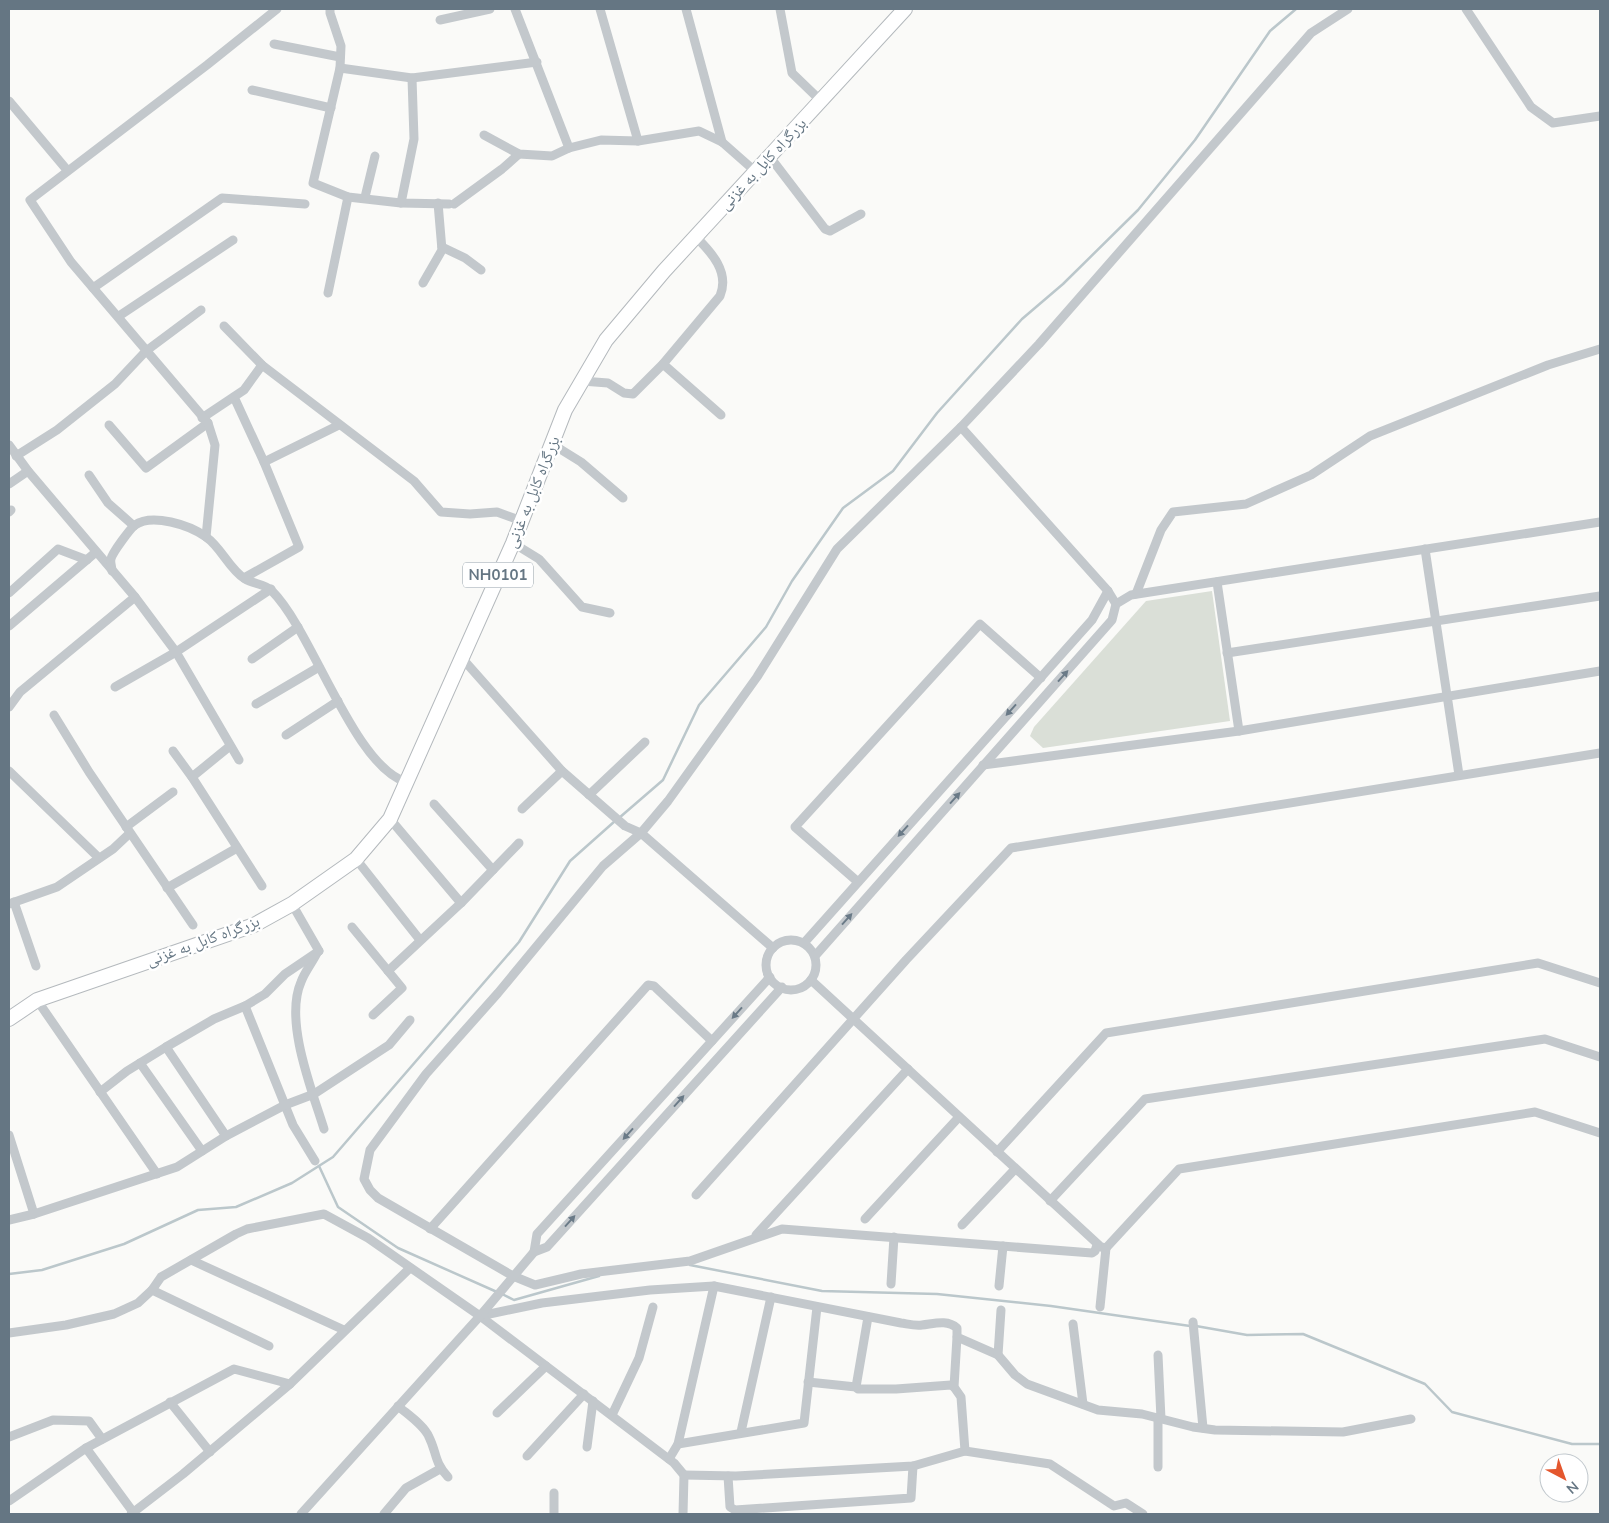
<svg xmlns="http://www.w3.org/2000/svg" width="1609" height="1523" font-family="'Nunito Sans','Noto Naskh Arabic',sans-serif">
<rect width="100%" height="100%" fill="#fafaf8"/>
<polygon fill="#dadfd7" points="1212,591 1230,721 1043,748 1030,736 1034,727 1146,601"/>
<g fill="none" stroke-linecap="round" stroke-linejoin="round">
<g stroke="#bbc7cb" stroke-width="2.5">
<polyline points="619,818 663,780 699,705 766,627 792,581 843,508 893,471 937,413 1022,319 1063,284 1138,210 1195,140 1270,31 1296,9"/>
<polyline points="319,1166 338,1207 398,1248 497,1292"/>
<polyline points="690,1265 822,1291 937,1294 1051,1306 1190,1326"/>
<polyline points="9,1274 42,1270 124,1244 198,1210 236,1207 292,1183 333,1157 519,942 570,861 615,821"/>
<polyline points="502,1294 514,1300 599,1276"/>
<polyline points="1196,1326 1247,1335 1303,1334 1425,1384 1452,1412 1572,1444 1600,1444"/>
</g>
<g stroke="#b4b9bd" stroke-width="16">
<polyline id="highway" points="9,1019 37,1000 254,925 292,904 356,859 390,819 513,543 565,410 606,340 664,271 905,9"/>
</g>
<g stroke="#c3c8cc" stroke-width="9">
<polyline points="330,9 330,13 341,46 340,68 313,183 348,197 401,203 449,204"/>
<polyline points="515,9 569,148"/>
<polyline points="600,9 638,141"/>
<polyline points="686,9 722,142"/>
<polyline points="780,9 792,73 821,101"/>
<polyline points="1466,9 1531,107 1553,123 1600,116"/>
<polyline points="440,20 490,9"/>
<polyline points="274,44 340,57"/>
<polyline points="340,68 412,78 537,62"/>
<polyline points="252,90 331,108"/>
<polyline points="9,101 67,170"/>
<polyline points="484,135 519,154 552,156 569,148 601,140 638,141 699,131 722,142 756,172"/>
<polyline points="770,157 825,229 830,231 861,214"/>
<polyline points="365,197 375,156"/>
<polyline points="401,203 414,139 412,78"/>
<polyline points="454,204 502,169 519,154"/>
<polyline points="442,247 465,258 481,270"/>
<polyline points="423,283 442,250 438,203"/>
<polyline points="93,288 222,198 305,204"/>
<polyline points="328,293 348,197"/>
<polyline points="119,316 233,240"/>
<polyline points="224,326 262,365 414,481 441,512 470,514 497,512 522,521"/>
<polyline points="663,364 721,415"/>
<path d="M582 381 608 383 624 393 633 394 663 364 720 296C730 272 711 252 696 237"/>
<polyline points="234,397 264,462 299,547 244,578"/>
<polyline points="202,418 244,390 262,365"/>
<polyline points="109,425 146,468 208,423"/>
<polyline points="552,444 581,462 623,498"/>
<polyline points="9,445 28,471 135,597 176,652 239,760"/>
<polyline points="16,456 57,430 115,384 146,351 201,310"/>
<polyline points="264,462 339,425"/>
<polyline points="89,475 108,503 134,526"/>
<polyline points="9,484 28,471"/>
<polyline points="9,512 11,510"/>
<polyline points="206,537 215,445 208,423 71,262 30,200 207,65 277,9"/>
<polyline points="513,543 539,559 582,607 610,613"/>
<polyline points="1425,549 1459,775"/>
<path d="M112 571C112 567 110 562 111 559 112 553 130 529 135 525 152 513 190 525 206 537 221 547 229 569 245 579 253 584 266 584 272 591 313 632 353 765 406 782"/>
<polyline points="1217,582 1239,731"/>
<polyline points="9,593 58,549 87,560"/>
<polyline points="1136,594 1161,530 1173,512 1246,504 1311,475 1370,436 1548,365 1600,349"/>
<polyline points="1116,604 1131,595 1600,522"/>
<polyline points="9,626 96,552"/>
<polyline points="1227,653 1600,596"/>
<polyline points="461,657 562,771 625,826 641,833 773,948"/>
<polyline points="252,659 298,627"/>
<polyline points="115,687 176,652 271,589"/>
<polyline points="256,704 319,667"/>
<polyline points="9,707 20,692 135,597"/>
<polyline points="54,715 89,772 193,925"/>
<polyline points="286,735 338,701"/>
<polyline points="173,751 192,777 262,886"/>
<polyline points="983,765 1239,731 1600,671"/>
<polyline points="9,771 99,858"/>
<polyline points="192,777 230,746"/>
<polyline points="589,795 645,742"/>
<polyline points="434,804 493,870"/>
<polyline points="522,809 562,771"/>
<polyline points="390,819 461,903"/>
<polyline points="126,827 173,792"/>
<polyline points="356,859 420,940"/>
<polyline points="858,882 795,827 980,624 1041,678"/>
<polyline points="167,888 237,848"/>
<polyline points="14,902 36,966"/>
<polyline points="9,904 57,887 113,849 130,833"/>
<polyline points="292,904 319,951"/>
<polyline points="352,927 402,988 373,1015"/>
<circle cx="791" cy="965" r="25"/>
<polyline points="804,943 1092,620 1108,591"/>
<path d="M318 951C313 962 305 971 301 982 284 1021 312 1090 324 1129"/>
<polyline points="815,956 1112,620 1116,604 1108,591 961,427"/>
<polyline points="388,971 461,903 519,843"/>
<polyline points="811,980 1101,1247 1106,1248 1179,1169 1535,1112 1600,1133"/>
<polyline points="37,1000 157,1174"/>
<polyline points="245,1006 293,1125 315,1161"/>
<polyline points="166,1047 226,1136"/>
<polyline points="140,1063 202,1151"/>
<polyline points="100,1092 127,1071 166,1047 214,1019 245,1006 265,994 285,974 319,951"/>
<polyline points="9,1135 34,1214"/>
<polyline points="997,1152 1106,1033 1538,963 1600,983"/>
<polyline points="696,1195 906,960 1011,848 1600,753"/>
<polyline points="1050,1201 1145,1099 1545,1039 1600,1057"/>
<polyline points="865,1219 959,1117"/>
<polyline points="9,1220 34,1214 177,1167 226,1136 285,1105 314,1094 389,1045 410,1020"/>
<polyline points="962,1225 1015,1169"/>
<polyline points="430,1229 648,985 654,986 712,1041"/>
<polyline points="756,1235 908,1069"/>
<polyline points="1097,1245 1095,1251 1092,1253 782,1229 690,1261 581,1274 535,1285 513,1276 378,1198 370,1190 364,1179 370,1150 426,1074 498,993 603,866 641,833 668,801 757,677 837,549 961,427 1039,344 1311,33 1348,9"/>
<polyline points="534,1252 537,1234 770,977"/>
<polyline points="191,1260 344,1330"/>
<polyline points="891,1284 894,1237"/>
<polyline points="999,1286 1003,1246"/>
<polyline points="152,1290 269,1346"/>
<polyline points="1100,1307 1106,1248"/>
<path d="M480 1316 542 1303 650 1290 714 1286 901 1323C908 1324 915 1326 922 1325 933 1324 947 1319 957 1328V1337L998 1355 1015 1375 1027 1384 1098 1410 1142 1414 1193 1427 1215 1430 1343 1432 1411 1419"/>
<polyline points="868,1317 856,1387 858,1389 896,1389 951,1385 954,1387"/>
<polyline points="1193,1322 1203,1428"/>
<polyline points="1073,1324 1083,1404"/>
<polyline points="9,1333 66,1325 114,1314 138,1303 152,1290 161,1277 236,1234 247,1229 324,1214 368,1238 480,1316 674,1463 684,1475 683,1514"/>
<polyline points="957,1337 954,1387 961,1397 965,1451"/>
<polyline points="998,1355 1001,1310"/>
<polyline points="1158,1355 1161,1419"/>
<polyline points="808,1382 856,1387"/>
<polyline points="170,1402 210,1452"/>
<path d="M398 1406C407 1414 424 1425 429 1437 437 1453 434 1462 448 1477"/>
<polyline points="497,1413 546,1366"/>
<polyline points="612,1415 639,1358 653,1307"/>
<polyline points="1158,1418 1158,1467"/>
<polyline points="741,1432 771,1297"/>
<polyline points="9,1437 53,1420 89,1421 102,1439"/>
<polyline points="678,1444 804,1423 817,1307"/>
<polyline points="587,1447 593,1401"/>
<polyline points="86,1448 133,1512"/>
<polyline points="527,1456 584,1394"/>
<polyline points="669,1459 678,1444 714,1286"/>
<polyline points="684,1475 736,1476 913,1466 965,1451 1050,1464 1114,1506 1126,1503 1143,1514"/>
<polyline points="728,1476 730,1507 735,1510 911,1498 913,1466"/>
<polyline points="9,1501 86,1448 234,1369 290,1384"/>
<polyline points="131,1514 183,1474 290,1384 410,1268"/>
<polyline points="301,1514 480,1316 534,1252 547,1247 782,987"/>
<polyline points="384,1514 406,1488 440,1469"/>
<polyline points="554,1514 554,1493"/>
</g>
<use href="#highway" stroke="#fff" stroke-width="14"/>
</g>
<defs><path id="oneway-solid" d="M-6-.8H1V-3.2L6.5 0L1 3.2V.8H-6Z" transform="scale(1.25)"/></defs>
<g fill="#6a7a87">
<use href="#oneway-solid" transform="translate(1063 676) rotate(-48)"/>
<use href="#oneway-solid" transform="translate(1011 710) rotate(132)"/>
<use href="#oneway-solid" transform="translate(955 798) rotate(-48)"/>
<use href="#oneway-solid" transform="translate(903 831) rotate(132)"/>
<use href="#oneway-solid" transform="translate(847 919) rotate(-48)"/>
<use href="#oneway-solid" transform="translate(737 1013) rotate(132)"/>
<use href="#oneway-solid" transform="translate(679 1101) rotate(-48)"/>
<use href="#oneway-solid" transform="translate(628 1134) rotate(132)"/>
<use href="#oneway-solid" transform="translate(570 1221) rotate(-48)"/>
</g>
<g text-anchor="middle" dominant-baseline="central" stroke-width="5" stroke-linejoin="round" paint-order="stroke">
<rect fill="#fff" stroke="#939fa8" stroke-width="1" x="463" y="562.5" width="70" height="25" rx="4"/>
<g font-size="15" font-weight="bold" fill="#657683">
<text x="498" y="575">NH0101</text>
</g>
<g font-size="16" fill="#657683" stroke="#fff">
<text transform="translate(763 164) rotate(-47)">بزرگراه کابل به غزنی</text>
<text transform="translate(533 492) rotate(-68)">بزرگراه کابل به غزنی</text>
<text transform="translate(203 941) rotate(-20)">بزرگراه کابل به غزنی</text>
</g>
</g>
<rect width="1609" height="1523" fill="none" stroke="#657683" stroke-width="20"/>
<g transform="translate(1564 1478) rotate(139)"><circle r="24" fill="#ffffff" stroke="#c1c8cd"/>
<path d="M0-4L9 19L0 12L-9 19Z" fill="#e4572e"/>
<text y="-8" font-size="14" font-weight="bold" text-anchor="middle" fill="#657683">N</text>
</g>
</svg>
